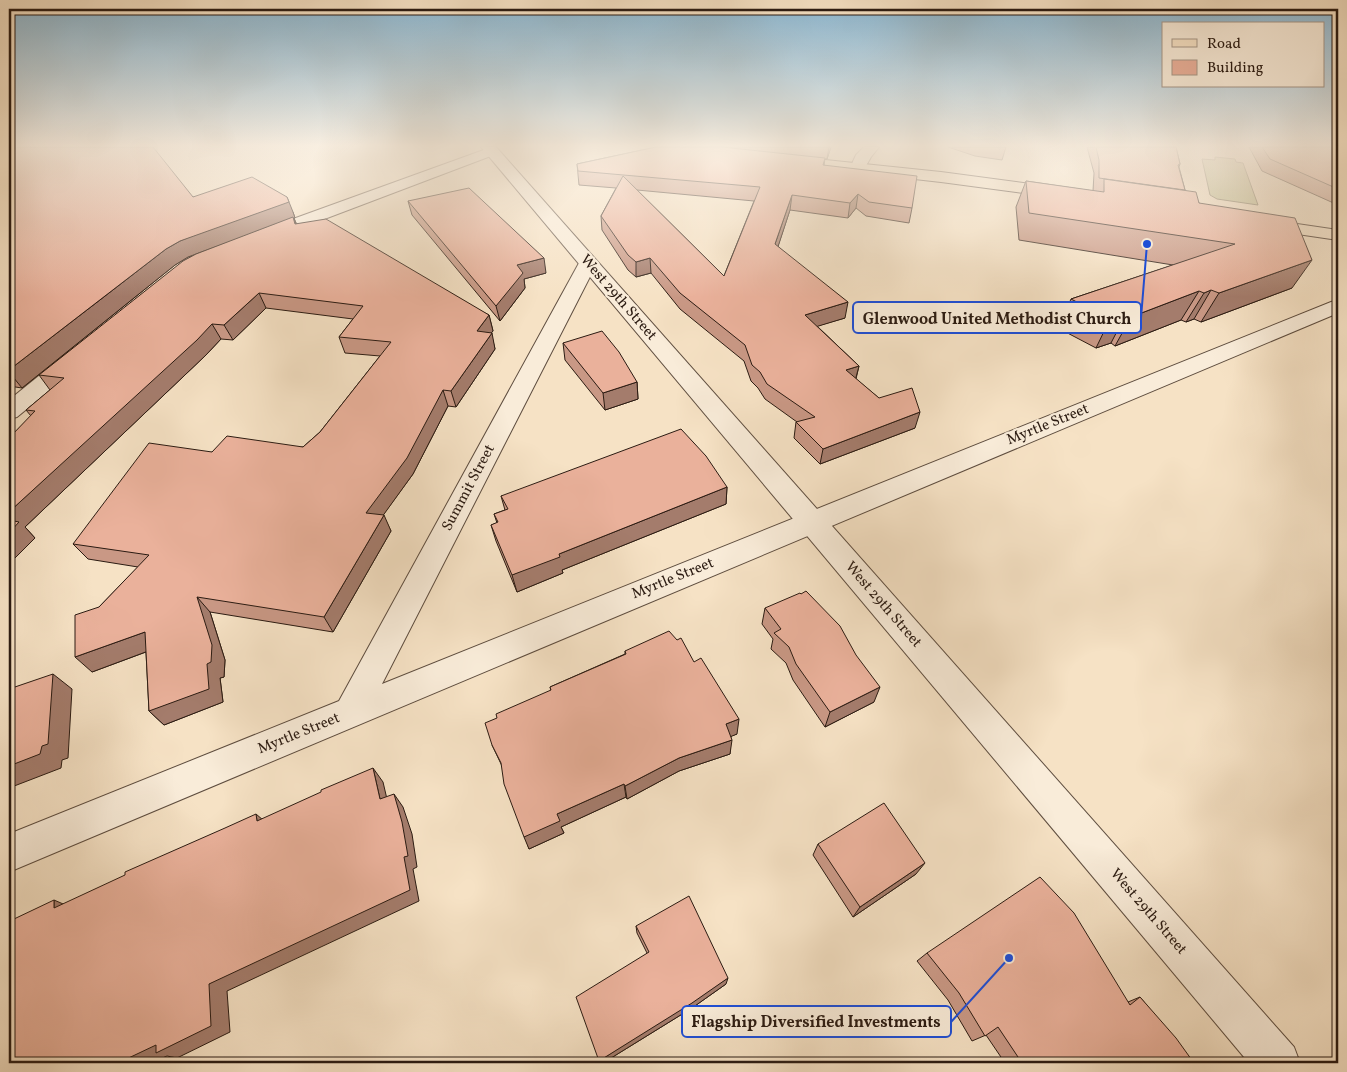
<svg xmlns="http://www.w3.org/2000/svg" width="1347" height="1072" font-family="Vollkorn,serif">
<rect width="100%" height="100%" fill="#f6e2c5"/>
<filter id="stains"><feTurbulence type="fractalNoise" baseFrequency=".004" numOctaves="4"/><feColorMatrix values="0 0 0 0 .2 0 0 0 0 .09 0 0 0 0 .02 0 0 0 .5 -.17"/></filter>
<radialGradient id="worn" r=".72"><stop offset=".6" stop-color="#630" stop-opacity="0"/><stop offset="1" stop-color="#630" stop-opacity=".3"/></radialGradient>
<polygon fill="#c2c291" stroke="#766e52" points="1215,157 1235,159 1236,162 1243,163 1258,205 1217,199 1210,195 1202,159 1215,160"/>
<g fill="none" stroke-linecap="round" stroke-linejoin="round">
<g stroke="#5e4d3f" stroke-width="2">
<g id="minor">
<polygon points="492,147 498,151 496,154 269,240 263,241 257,240 254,236 257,232"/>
<polygon points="864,147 879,147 871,157 863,171 853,171 850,168 856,155"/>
<polygon points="588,257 595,259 597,263 382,684 1331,302 1338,300 1338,313 9,872 9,834 339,701 579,263 581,259"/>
<polygon points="74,352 82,354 85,359 82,364 17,417 9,419 9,400 66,354"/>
</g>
</g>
<g stroke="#5e4d3f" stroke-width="2">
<polygon id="tertiary" points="481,147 496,147 1294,1047 1300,1063 1249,1063"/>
</g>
<g stroke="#2b1b12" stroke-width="2">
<g id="primary">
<polygon points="787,156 941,172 1060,188 1066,190 1068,193 1066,196 1060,198 941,182 782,164 779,161 782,158"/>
<polygon points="1263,219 1338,230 1338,240 1257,228 1254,224 1257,220"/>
</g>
</g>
<use href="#minor" fill="#f9ecd9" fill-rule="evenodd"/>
<use href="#tertiary" fill="#f9ecd9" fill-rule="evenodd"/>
<use href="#primary" fill="#f6e2c5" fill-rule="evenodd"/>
</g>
<g fill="#c99885" stroke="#2b1b12" fill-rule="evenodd">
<polygon points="9,147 193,197 293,212 295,218 294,218 296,223 489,315 493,331 491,333 495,349 456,407 448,406 413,474 383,515 391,531 333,632 210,612 225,660 224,677 220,678 223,702 164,725 149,711 146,652 92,672 99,607 138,567 88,559 73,544 212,452 303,447 320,432 380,356 345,353 339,337 353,319 266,308 233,340 221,339 206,355 25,527 35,538 9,564 9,438 31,416 26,410 50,390 39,375 192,256 188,257 175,265 22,388 9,386"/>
<path d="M656 147H831L827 159H825L824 165 912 208 909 223 866 216 856 208 848 218 790 210 778 246 845 318 817 326 859 366 856 379 915 428 820 464 794 438 796 422H797L765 399 758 388 751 381 744 361 680 309 651 273 636 277 628 270 602 230 601 216 616 188 579 185 577 164ZM637 190 754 201 724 276Z"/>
<polygon points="948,147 1006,147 1002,160 975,156"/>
<polygon points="1087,147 1176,147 1180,164 1179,167 1185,190 1292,288 1201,322 1194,319 1186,322 1181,320 1115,346 1111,343 1096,348 1058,328 1071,299 1173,265 1019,240 1016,207 1026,181 1093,191 1094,173"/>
<polygon points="1249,147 1338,147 1338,205 1262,171"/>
<polygon points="408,201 546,273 524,279 525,288 500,321 412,215"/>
<polygon points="563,343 637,382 638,399 605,410 565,360"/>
<polygon points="727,487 726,504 562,570 563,573 517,592 496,541 491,525 497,523 494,514 505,510 501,496"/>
<polygon points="765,608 874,702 825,727 793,680 786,663 771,649 773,639 762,624"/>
<polygon points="625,651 737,734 731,736 730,754 679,771 627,799 626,797 561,827 564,833 529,849 502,766 492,745 551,691 550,687 625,654"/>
<polygon points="818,844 916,874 853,917 813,855"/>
<polygon points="636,926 726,984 692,1008 603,1063 600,1063 599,1061 647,953 637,933"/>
<polygon points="927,953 1128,1002 1140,997 1194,1063 1005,1063 986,1035 972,1041 948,1000 917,961"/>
</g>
<g fill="#a47c6c" stroke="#2b1b12">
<polygon points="829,147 831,147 827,159"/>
<polygon points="858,194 856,208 848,218 850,203"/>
<polygon points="792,195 790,210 774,259 775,244"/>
<polygon points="287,197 293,212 295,218 294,218 299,232 295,224 294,218 188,257 175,265 22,388 9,372 9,370 166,249 180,241"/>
<polygon points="544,258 546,273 524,279 525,288 500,321 496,306 517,265"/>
<polygon points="650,258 651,273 636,277 636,262"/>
<polygon points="1312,260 1292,288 1201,322 1219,293"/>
<polygon points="1211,290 1194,319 1186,322 1204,293"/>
<polygon points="1199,291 1181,320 1115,346 1131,317"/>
<polygon points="259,293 266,308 233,340 224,325"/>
<polygon points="848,302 845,318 802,331 805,315"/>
<polygon points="1126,314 1111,343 1096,348 1110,319"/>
<polygon points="489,315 493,331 480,347 477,331"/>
<polygon points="212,324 221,339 206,355 25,527 35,538 9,564 9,512"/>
<polygon points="492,333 495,349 456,407 451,391"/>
<polygon points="859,366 855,381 846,370"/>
<polygon points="637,382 638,399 605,410 603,393"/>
<polygon points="443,390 448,406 413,474 374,528 366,513"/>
<polygon points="920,412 915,428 820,464 823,449"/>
<polygon points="727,487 726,504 562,570 563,573 517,592 512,575 559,554"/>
<polygon points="384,515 391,531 333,632 324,617"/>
<polygon points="197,597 210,612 225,660 224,677 220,678 223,702 164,725 149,711"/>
<polygon points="145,632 159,647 92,672 75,657"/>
<polygon points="53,674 72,689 68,758 62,760 61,768 9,788 9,766"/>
<polygon points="880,687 874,702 825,727 830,712"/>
<polygon points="739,719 737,734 725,739 726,724"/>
<polygon points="732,740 730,754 679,771 627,799 625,786 679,758"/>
<polygon points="373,768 383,782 390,812 380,799"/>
<polygon points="624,784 626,797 561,827 564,833 529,849 524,837 557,814"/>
<polygon points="394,794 403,807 412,834 417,867 413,869 419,901 227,991 230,1032 177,1058 167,1056 151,1063 118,1063 209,984 404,857"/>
<polygon points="256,814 270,826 257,821"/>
<polygon points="925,863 916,874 853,917 860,907"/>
<polygon points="54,900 77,910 54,908"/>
<polygon points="728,978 726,984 692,1008 603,1063 600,1063 599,1061"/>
</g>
<g fill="#eab19b" stroke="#2b1b12">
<polygon points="9,147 153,147 193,197 252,177 287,197 289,202 180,241 166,249 9,370"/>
<polygon points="656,147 722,147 825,158 823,165 917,176 912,208 869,202 858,194 850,203 792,195 775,244 848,302 805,315 859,366 846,370 879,398 912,388 920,412 823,449 796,422 815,417 767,384 760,372 752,365 745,345 680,293 650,258 636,262 628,255 601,216 623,176 724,276 760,187 578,171 577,164"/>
<polygon points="1096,147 1176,147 1180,164 1178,165 1185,190 1099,178 1099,160"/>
<polygon points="1262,147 1338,147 1338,189 1270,159"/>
<polygon points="1104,179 1196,192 1199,203 1295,218 1312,260 1219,293 1211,290 1204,293 1199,291 1131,317 1126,314 1110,319 1071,299 1235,244 1029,213 1026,181 1104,192"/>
<polygon points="469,188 544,258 517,265 523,273 496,306 408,201"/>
<polygon points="293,217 295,224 326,219 489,315 477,331 492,333 451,391 443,390 407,458 366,513 384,515 324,617 197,597 212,645 211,662 207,664 209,689 149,711 145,632 75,657 75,615 99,607 149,555 73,544 149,443 212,452 227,436 303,447 320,432 391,342 339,337 363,306 259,293 224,325 212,324 197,340 9,512 9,438 35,411 26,410 64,378 39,375 183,261 196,254"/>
<polygon points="602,331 619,352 637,382 603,393 563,343"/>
<polygon points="681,429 706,456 727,487 559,554 560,557 512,575 491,525 498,522 494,514 508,509 501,496"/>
<polygon points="9,520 19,522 9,533"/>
<polygon points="806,591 840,626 856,655 880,687 830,712 796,664 789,647 774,633 781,629 765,608 800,593 801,594"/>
<polygon points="669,631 677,640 681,638 694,662 701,658 739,719 726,724 732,740 679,758 625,786 624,784 557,814 560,821 524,837 504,784 501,763 492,745 485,723 497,718 496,714 551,690 550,687 626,654 625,651"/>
<polygon points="53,674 48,744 42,746 40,754 9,766 9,689"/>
<polygon points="373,768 380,799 394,794 402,822 408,856 404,857 410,890 209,984 211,1026 156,1053 156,1045 118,1063 9,1063 9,928 13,926 14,919 54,900 54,908 125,875 125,872 225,828 256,814 257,821 321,792 321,790"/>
<polygon points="884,803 925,863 860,907 818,844"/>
<polygon points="1040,877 1074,913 1130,1005 1140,997 1176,1038 1194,1063 1022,1063 998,1027 985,1036 959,993 927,953"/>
<polygon points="689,896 728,978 692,1003 599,1061 576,997 649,952 636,926"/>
</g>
<linearGradient id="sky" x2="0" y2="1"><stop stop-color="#8ab8d4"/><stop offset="0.49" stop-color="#fbf2e5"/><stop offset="1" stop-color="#fbf2e5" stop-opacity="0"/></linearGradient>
<rect width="1347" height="297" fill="url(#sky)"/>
<g text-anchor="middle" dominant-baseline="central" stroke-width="4.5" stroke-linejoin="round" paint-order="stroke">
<g font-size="15" fill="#2b1b12" stroke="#f9ecd9">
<text transform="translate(618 298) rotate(49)">West 29th Street</text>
<text transform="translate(1048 425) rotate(-22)">Myrtle Street</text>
<text transform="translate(469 488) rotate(-62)">Summit Street</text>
<text transform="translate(673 579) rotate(-22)">Myrtle Street</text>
<text transform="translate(883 605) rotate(49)">West 29th Street</text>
<text transform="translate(299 734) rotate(-22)">Myrtle Street</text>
<text transform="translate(1148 912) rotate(49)">West 29th Street</text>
</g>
</g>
<path fill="none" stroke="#1d4ed8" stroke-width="2" d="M1147 244L1141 318M1009 958L951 1022"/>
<g fill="#1d4ed8" stroke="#f9ecd9" stroke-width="2">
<circle cx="1147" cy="244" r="5"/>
<circle cx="1009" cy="958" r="5"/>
</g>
<g fill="#f9ecd9" stroke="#1d4ed8" stroke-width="2">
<rect x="853" y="302" width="288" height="31" rx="5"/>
<rect x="682" y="1006" width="269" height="31" rx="5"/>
</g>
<g font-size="16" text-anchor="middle" font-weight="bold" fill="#2b1b12">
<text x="997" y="324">Glenwood United Methodist Church</text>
<text x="816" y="1027">Flagship Diversified Investments</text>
</g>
<rect width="1347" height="1072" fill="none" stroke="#f6e2c5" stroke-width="30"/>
<rect x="10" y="10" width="1327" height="1052" fill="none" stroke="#2b1b12" stroke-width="2.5"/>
<rect x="15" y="15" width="1317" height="1042" fill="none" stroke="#2b1b12"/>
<rect x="1162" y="22" width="162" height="65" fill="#f9ecd9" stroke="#a79889"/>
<rect x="1172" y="39" width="25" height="8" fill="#f6e2c5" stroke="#a79889"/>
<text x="1207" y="48" font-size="15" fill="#2b1b12">Road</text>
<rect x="1172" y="60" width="25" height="15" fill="#eab19b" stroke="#a79889"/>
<text x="1207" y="72" font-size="15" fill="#2b1b12">Building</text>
<rect width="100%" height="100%" filter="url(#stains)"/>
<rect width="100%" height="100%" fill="url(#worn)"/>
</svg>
